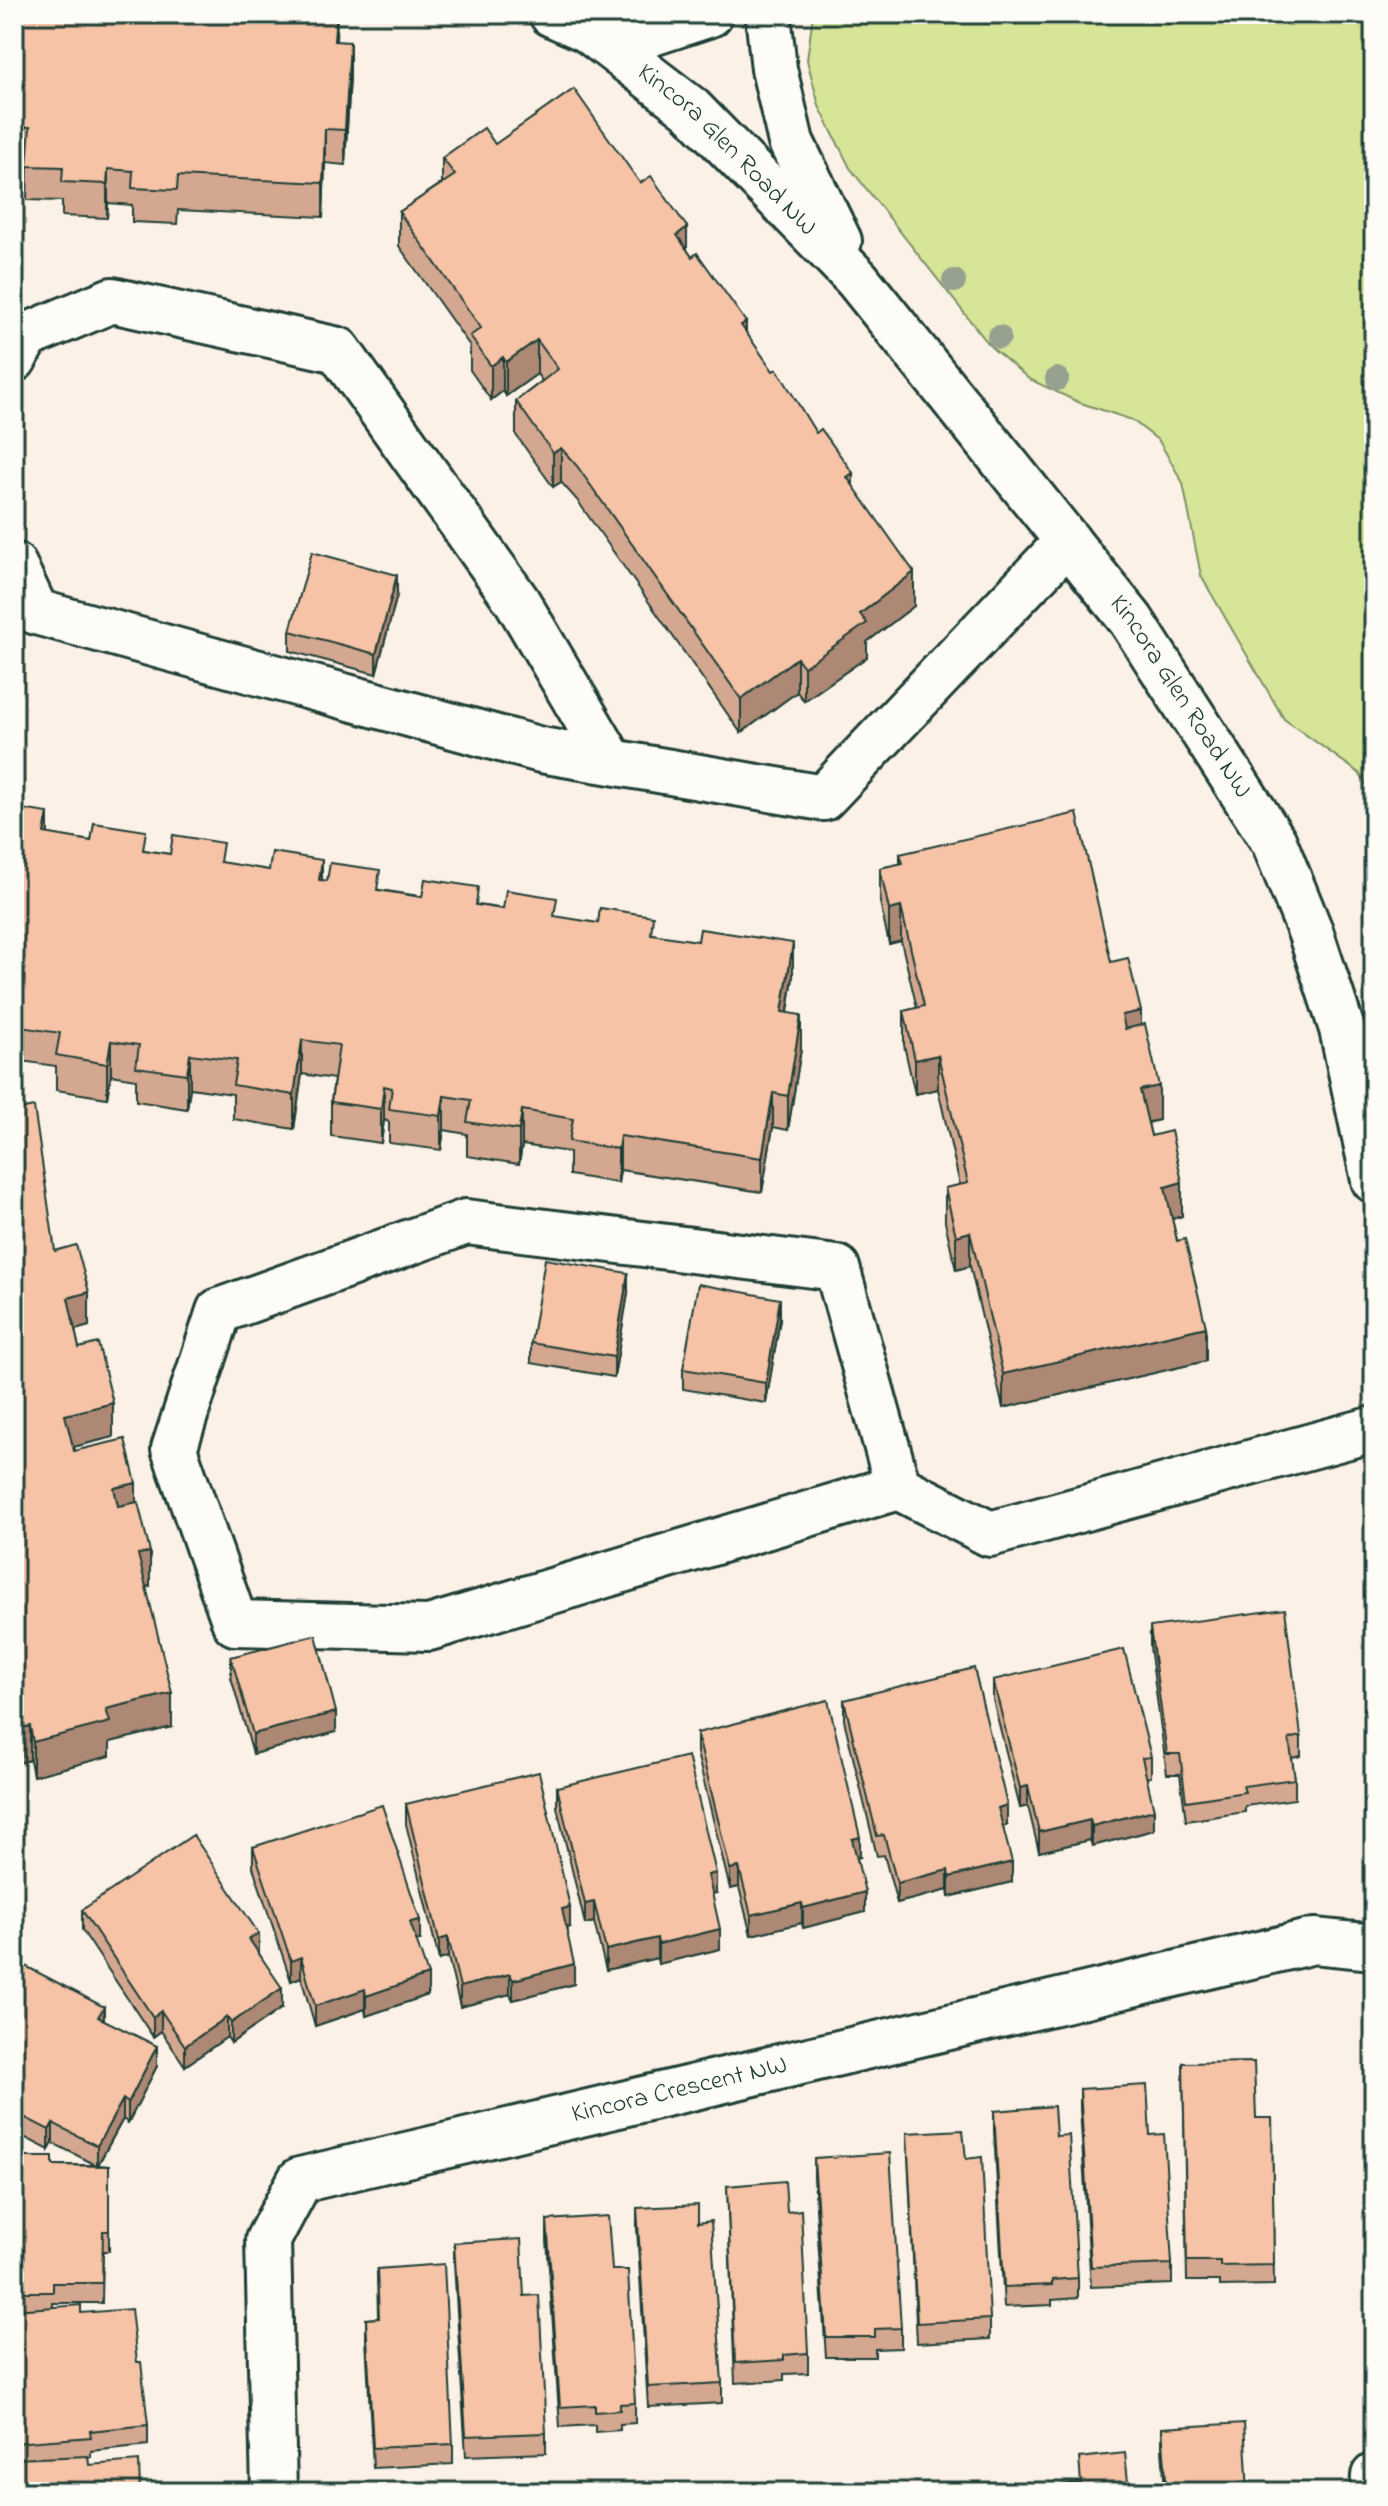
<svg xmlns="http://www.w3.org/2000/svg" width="1388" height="2506" font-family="'Indie Flower',sans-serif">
<rect width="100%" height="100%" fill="#fcf1e7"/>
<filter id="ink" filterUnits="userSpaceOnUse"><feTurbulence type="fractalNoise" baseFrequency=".0125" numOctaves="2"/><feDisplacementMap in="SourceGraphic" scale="16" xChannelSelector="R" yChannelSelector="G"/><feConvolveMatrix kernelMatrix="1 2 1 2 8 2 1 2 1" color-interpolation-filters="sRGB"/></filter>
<g filter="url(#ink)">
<polygon fill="#d6e598" stroke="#7a9166" stroke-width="2" points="813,14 1374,14 1374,797 1359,773 1284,719 1201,576 1183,483 1159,441 1132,420 1078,402 1029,379 991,347 850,168 819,106 807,60"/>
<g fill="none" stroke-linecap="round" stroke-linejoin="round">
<g stroke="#1f3d34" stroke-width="50">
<g id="minor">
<polyline points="552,14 588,30 646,35 710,14"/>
<polyline points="768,14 774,69 791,142 839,241"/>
<path id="s1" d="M588 30 691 109 857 279 1131 620 1274 842 1310 931 1342 1029 1374 1180"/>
<polyline points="14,359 26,336 112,300 338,350 517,601 611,761"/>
<polyline points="14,565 36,612 541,750 823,798 1068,541"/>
<polyline points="898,1487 837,1268 466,1222 219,1311 174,1449 235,1623 429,1628 898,1487 990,1534 1374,1429"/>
<path id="s2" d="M274 2492 268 2240 300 2180 1314 1941 1374 1947"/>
<polyline points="1373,2492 1374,2476"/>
</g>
</g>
<use href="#minor" stroke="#fdfcf7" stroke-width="44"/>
</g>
<g fill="#97a190">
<circle cx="954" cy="281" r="12"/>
<circle cx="999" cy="337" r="12"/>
<circle cx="1057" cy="379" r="12"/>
</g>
<g fill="#d4a890" stroke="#1f3d34" stroke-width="2">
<polygon points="14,14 337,14 336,41 350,76 345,165 325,163 323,217 178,210 177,224 132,222 132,205 108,203 107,218 62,216 62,201 27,200 28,161 14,161"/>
<polygon points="495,144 687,250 853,486 914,606 867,642 867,657 804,701 797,692 741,733 577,500 561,482 553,487 516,435 516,401 542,381 537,374 506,396 503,391 491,400 470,370 470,346 399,246 399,212 442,183 442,158"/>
<polygon points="397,595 376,674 290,651 290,631"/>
<polygon points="14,808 48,834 223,863 380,890 557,917 653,934 793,977 788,1013 801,1049 788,1130 773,1127 762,1192 620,1170 618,1183 569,1175 569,1152 522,1145 519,1164 467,1156 467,1134 444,1130 441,1150 389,1143 389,1122 384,1120 381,1143 331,1136 331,1102 334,1079 302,1074 294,1129 233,1119 233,1094 190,1088 187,1109 136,1101 136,1079 111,1075 107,1098 56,1090 56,1066 14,1060"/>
<polygon points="900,854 1111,962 1141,1025 1159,1120 1148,1123 1151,1136 1182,1216 1172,1219 1206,1361 1003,1408 970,1266 956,1270 945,1222 945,1188 960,1185 938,1089 915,1094 904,1045 904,1011 917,1008 901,941 889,944 880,902 880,868 900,864"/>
<polygon points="55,1251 89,1326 75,1330 79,1348 113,1437 73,1447 74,1451 136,1502 150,1586 146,1587 172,1727 110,1742 110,1756 33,1776 30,1760 14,1764"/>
<polygon points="628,1293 614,1377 531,1363 531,1343"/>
<polygon points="780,1319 766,1403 683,1389 683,1369"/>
<polygon points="1150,1627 1301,1736 1301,1756 1292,1758 1295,1779 1295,1799 1245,1806 1245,1812 1186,1821 1180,1774 1167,1774 1150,1647"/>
<polygon points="231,1657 336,1732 253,1754 231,1677"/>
<polygon points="993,1680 1151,1757 1151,1777 1146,1778 1154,1830 1092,1846 1090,1840 1039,1852 1028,1806 1020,1808 993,1700"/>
<polygon points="844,1700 1007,1825 1003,1826 1012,1882 949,1897 948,1890 897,1903 884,1855 877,1856 844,1720"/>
<polygon points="697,1733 860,1857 857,1858 865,1912 803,1928 802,1923 751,1935 739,1887 730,1889 697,1753"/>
<polygon points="557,1787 716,1893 712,1894 720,1949 658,1964 657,1958 606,1970 594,1922 585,1924 557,1807"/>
<polygon points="406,1804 570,1927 566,1928 574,1984 513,2000 510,1994 460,2007 448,1957 439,1960 406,1824"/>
<polygon points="253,1847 420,1940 416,1941 428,1995 366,2016 365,2009 315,2026 301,1977 291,1981 253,1867"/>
<polygon points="82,1910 259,1953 282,2008 231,2043 227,2037 185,2066 161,2031 153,2037 82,1930"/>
<polygon points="14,1960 104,2020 157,2066 128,2123 123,2119 98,2165 109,2166 109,2251 103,2251 102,2303 53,2303 53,2307 81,2313 137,2362 148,2425 148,2445 91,2451 91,2457 88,2457 14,2492 14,2157 53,2165 96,2165 53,2143 49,2150 14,2132"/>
<polygon points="1183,2063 1256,2118 1272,2118 1274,2285 1220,2286 1220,2281 1187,2281"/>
<polygon points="1080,2089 1150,2135 1172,2264 1172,2284 1091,2287 1080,2109"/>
<polygon points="994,2111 1056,2136 1078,2278 1078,2298 1052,2300 1052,2305 1004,2307 994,2131"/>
<polygon points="907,2133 966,2159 990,2319 990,2339 917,2343"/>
<polygon points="814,2158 901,2328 901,2348 875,2349 875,2357 826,2357 814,2178"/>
<polygon points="727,2186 787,2212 808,2353 808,2373 784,2374 784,2380 735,2383"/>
<polygon points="637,2208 698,2223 722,2383 722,2403 648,2407 637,2228"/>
<polygon points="547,2220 612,2270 635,2403 635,2423 620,2424 620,2430 595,2432 595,2425 560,2427 547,2240"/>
<polygon points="454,2243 524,2296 546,2433 546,2453 466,2456 454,2263"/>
<polygon points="377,2269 453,2444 453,2464 373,2468 366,2339 366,2319 378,2318"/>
<polygon points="1162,2428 1248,2492 1165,2492 1162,2448"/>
</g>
<g fill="#ac8875" stroke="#1f3d34" stroke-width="2">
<polygon points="336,14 337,14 334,75 334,41"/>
<polygon points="350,42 350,76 345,165 345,130"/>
<polygon points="325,129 325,163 323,217 323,183"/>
<polygon points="108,169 108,203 107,218 107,184"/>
<polygon points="687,227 687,261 677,235"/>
<polygon points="746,322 746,356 741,325"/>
<polygon points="537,340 537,374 506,396 506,362"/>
<polygon points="503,357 503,391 491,400 491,366"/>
<polygon points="561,448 561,482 553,487 553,453"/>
<polygon points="853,473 853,507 847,477"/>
<polygon points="914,572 914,606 867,642 867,657 804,701 804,667 860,614"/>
<polygon points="397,575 397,595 376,674 376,654"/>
<polygon points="797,658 797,692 741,733 741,699"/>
<polygon points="48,813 48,847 44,833"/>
<polygon points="322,860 322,894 319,880"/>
<polygon points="901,907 901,941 889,944 889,910"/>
<polygon points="793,943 793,977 782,1047 782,1012"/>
<polygon points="1141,1011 1141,1045 1122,1049 1122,1015"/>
<polygon points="801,1015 801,1049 788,1130 788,1096"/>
<polygon points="302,1040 302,1074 294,1129 294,1095"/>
<polygon points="111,1041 111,1075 107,1098 107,1064"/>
<polygon points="190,1054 190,1088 187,1109 187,1074"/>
<polygon points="938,1055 938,1089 915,1094 915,1060"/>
<polygon points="384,1086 384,1120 381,1143 381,1109"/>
<polygon points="1159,1086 1159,1120 1140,1124 1140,1090"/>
<polygon points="773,1093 773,1127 762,1192 762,1158"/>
<polygon points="444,1096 444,1130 441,1150 441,1116"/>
<polygon points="522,1110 522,1145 519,1164 519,1130"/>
<polygon points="620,1136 620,1170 618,1183 618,1149"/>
<polygon points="1182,1182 1182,1216 1165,1221 1165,1187"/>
<polygon points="970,1232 970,1266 956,1270 956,1236"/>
<polygon points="628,1273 628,1293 614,1377 614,1357"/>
<polygon points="89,1292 89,1326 68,1332 68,1298"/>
<polygon points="780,1299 780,1319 766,1403 766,1383"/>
<polygon points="1206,1327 1206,1361 1003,1408 1003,1374"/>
<polygon points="113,1403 113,1437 65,1449 65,1415"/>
<polygon points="136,1483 136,1517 114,1522 114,1488"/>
<polygon points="150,1552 150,1586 138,1588 138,1554"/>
<polygon points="172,1693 172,1727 110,1742 110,1756 33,1776 33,1742 106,1709"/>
<polygon points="336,1712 336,1732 253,1754 253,1734"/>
<polygon points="30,1726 30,1760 14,1764 14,1730"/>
<polygon points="1028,1786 1028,1806 1020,1808 1020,1788"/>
<polygon points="1007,1805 1007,1825 998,1828 998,1808"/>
<polygon points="1154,1810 1154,1830 1092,1846 1092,1826"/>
<polygon points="1090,1820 1090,1840 1039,1852 1039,1832"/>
<polygon points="860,1837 860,1857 852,1859 852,1839"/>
<polygon points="1012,1862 1012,1882 949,1897 949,1877"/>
<polygon points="739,1867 739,1887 730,1889 730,1869"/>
<polygon points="948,1870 948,1890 897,1903 897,1883"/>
<polygon points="716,1873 716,1893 708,1895 708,1875"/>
<polygon points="865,1892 865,1912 803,1928 803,1908"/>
<polygon points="594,1902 594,1922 585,1924 585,1904"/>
<polygon points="802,1903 802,1923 751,1935 751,1915"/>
<polygon points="570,1907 570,1927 562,1929 562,1909"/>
<polygon points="420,1920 420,1940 410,1942 410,1922"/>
<polygon points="720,1929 720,1949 658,1964 658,1944"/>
<polygon points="259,1934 259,1954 249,1939"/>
<polygon points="448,1937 448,1957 439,1960 439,1940"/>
<polygon points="657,1938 657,1958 606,1970 606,1950"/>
<polygon points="301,1957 301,1977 291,1981 291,1961"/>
<polygon points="574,1964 574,1984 513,2000 513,1980"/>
<polygon points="510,1974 510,1994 460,2007 460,1987"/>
<polygon points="428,1975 428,1995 366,2016 366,1996"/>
<polygon points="282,1988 282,2008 231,2043 231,2023"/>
<polygon points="365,1989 365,2009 315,2026 315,2006"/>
<polygon points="104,2007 104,2027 98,2017"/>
<polygon points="161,2011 161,2031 153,2037 153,2017"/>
<polygon points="227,2017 227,2037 185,2066 185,2046"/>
<polygon points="157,2046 157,2066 128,2123 128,2103"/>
<polygon points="123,2099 123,2119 97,2166 97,2146"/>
<polygon points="53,2123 53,2143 49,2150 49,2130"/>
</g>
<g fill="#f6c3a7" stroke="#1f3d34" stroke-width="2">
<polygon points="14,14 336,14 334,41 350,42 345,130 325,129 323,183 178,176 177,190 132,188 133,171 108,169 107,184 62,182 63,167 27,166 30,127 14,127"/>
<polygon points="574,89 640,183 651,176 687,227 677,235 692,257 697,253 746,322 741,325 773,371 777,369 816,433 821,429 853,473 847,477 914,572 860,614 867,623 804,667 797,658 741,699 577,466 561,448 553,453 516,401 558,369 537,340 506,362 503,357 491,366 470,336 481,328 399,212 455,175 442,158 484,128 495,144"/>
<polygon points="312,552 397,575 376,654 290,631"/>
<polygon points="14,808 48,813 44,833 91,841 94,823 146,831 143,850 170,854 173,835 223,843 220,862 269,870 272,852 322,860 319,880 327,881 330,863 380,870 377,890 422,897 425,879 478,887 476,905 503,909 506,890 557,898 554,916 598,923 600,908 653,916 651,934 698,941 700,929 793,943 782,1012 801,1015 788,1096 773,1093 762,1158 620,1136 618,1149 569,1141 573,1119 522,1110 519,1130 467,1122 471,1100 444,1096 441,1116 389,1109 392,1088 384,1086 381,1109 331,1102 339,1045 302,1040 294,1095 233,1085 237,1060 190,1054 187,1074 136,1067 139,1045 111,1041 107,1064 56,1055 60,1033 14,1026"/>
<polygon points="1077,813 1111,962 1128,958 1141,1011 1122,1015 1125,1029 1145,1024 1159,1086 1140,1090 1151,1136 1171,1131 1182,1182 1165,1187 1177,1241 1185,1239 1206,1327 1003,1374 970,1232 956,1236 945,1188 968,1183 938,1055 915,1060 904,1011 924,1006 901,907 889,910 880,868 903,863 900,854"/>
<polygon points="34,1107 55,1251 76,1245 89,1292 68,1298 79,1348 98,1343 113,1403 65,1415 74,1451 125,1439 136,1483 114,1488 118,1506 138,1502 150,1552 138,1554 172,1693 106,1709 110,1722 33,1742 30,1726 14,1730 14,1111"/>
<polygon points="545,1259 628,1273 614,1357 531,1343"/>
<polygon points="698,1284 780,1299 766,1383 683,1369"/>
<polygon points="1285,1609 1301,1736 1289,1739 1295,1779 1243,1786 1245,1792 1186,1801 1180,1754 1167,1754 1150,1627"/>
<polygon points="316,1635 336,1712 253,1734 231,1657"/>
<polygon points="1124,1649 1151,1757 1142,1758 1154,1810 1092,1826 1090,1820 1039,1832 1028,1786 1020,1788 993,1680"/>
<polygon points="974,1668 1007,1805 998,1808 1012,1862 949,1877 948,1870 897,1883 884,1835 877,1836 844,1700"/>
<polygon points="828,1700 860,1837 852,1839 865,1892 803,1908 802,1903 751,1915 739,1867 730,1869 697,1733"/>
<polygon points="688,1756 716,1873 708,1875 720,1929 658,1944 657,1938 606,1950 594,1902 585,1904 557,1787"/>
<polygon points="539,1772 570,1907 562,1909 574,1964 513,1980 510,1974 460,1987 448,1937 439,1940 406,1804"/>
<polygon points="382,1805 420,1920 410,1922 428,1975 366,1996 365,1989 315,2006 301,1957 291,1961 253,1847"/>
<polygon points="193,1835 259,1934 249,1939 282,1988 231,2023 227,2017 185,2046 161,2011 153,2017 82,1910"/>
<polygon points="14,1960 104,2007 98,2017 157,2046 128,2103 123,2099 97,2146 53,2123 49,2130 14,2112"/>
<polygon points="1254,2062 1256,2118 1272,2118 1274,2265 1220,2266 1220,2261 1187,2261 1183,2063"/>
<polygon points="1147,2085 1150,2135 1164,2134 1172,2264 1091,2267 1080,2089"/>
<polygon points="1054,2106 1056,2136 1069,2135 1078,2278 1052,2280 1052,2285 1004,2287 994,2111"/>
<polygon points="963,2130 966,2159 982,2157 990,2319 917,2323 907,2133"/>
<polygon points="890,2153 901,2328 875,2329 875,2337 826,2337 814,2158"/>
<polygon points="14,2157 53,2157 53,2165 109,2166 109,2231 103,2231 102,2283 53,2283 53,2292 14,2292"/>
<polygon points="785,2181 787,2212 801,2210 808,2353 784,2355 784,2360 735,2363 727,2186"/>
<polygon points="698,2205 698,2223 711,2221 722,2383 648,2387 637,2208"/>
<polygon points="608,2216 612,2270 628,2270 635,2403 620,2404 620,2410 595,2412 595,2405 560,2407 547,2220"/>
<polygon points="521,2239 524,2296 539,2295 546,2433 466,2436 454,2243"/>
<polygon points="444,2264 453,2444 373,2448 366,2319 379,2318 377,2269"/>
<polygon points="81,2305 81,2313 131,2309 137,2362 141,2362 148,2425 90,2431 91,2437 14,2443 14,2310"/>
<polygon points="1244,2423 1248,2492 1167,2492 1162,2428"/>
<polygon points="1125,2453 1128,2482 1144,2480 1145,2492 1062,2492 1061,2485 1081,2483 1079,2458"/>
<polygon points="88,2456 89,2465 139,2461 140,2492 14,2492 14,2459"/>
<polygon points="1047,2484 1048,2492 961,2492 961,2489"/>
</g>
</g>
<g text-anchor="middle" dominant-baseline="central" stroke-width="6" stroke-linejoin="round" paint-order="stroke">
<g font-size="26" fill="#1f3d34" stroke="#fdfcf7">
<text stroke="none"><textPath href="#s1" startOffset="184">Kincora Glen Road NW</textPath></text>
<text stroke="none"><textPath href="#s1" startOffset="896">Kincora Glen Road NW</textPath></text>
<text stroke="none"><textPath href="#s2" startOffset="710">Kincora Crescent NW</textPath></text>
</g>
</g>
<rect width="1388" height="2506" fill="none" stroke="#fdfcf7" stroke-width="48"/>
<rect x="24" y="24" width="1340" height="2458" fill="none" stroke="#1f3d34" stroke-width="3" filter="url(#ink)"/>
</svg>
